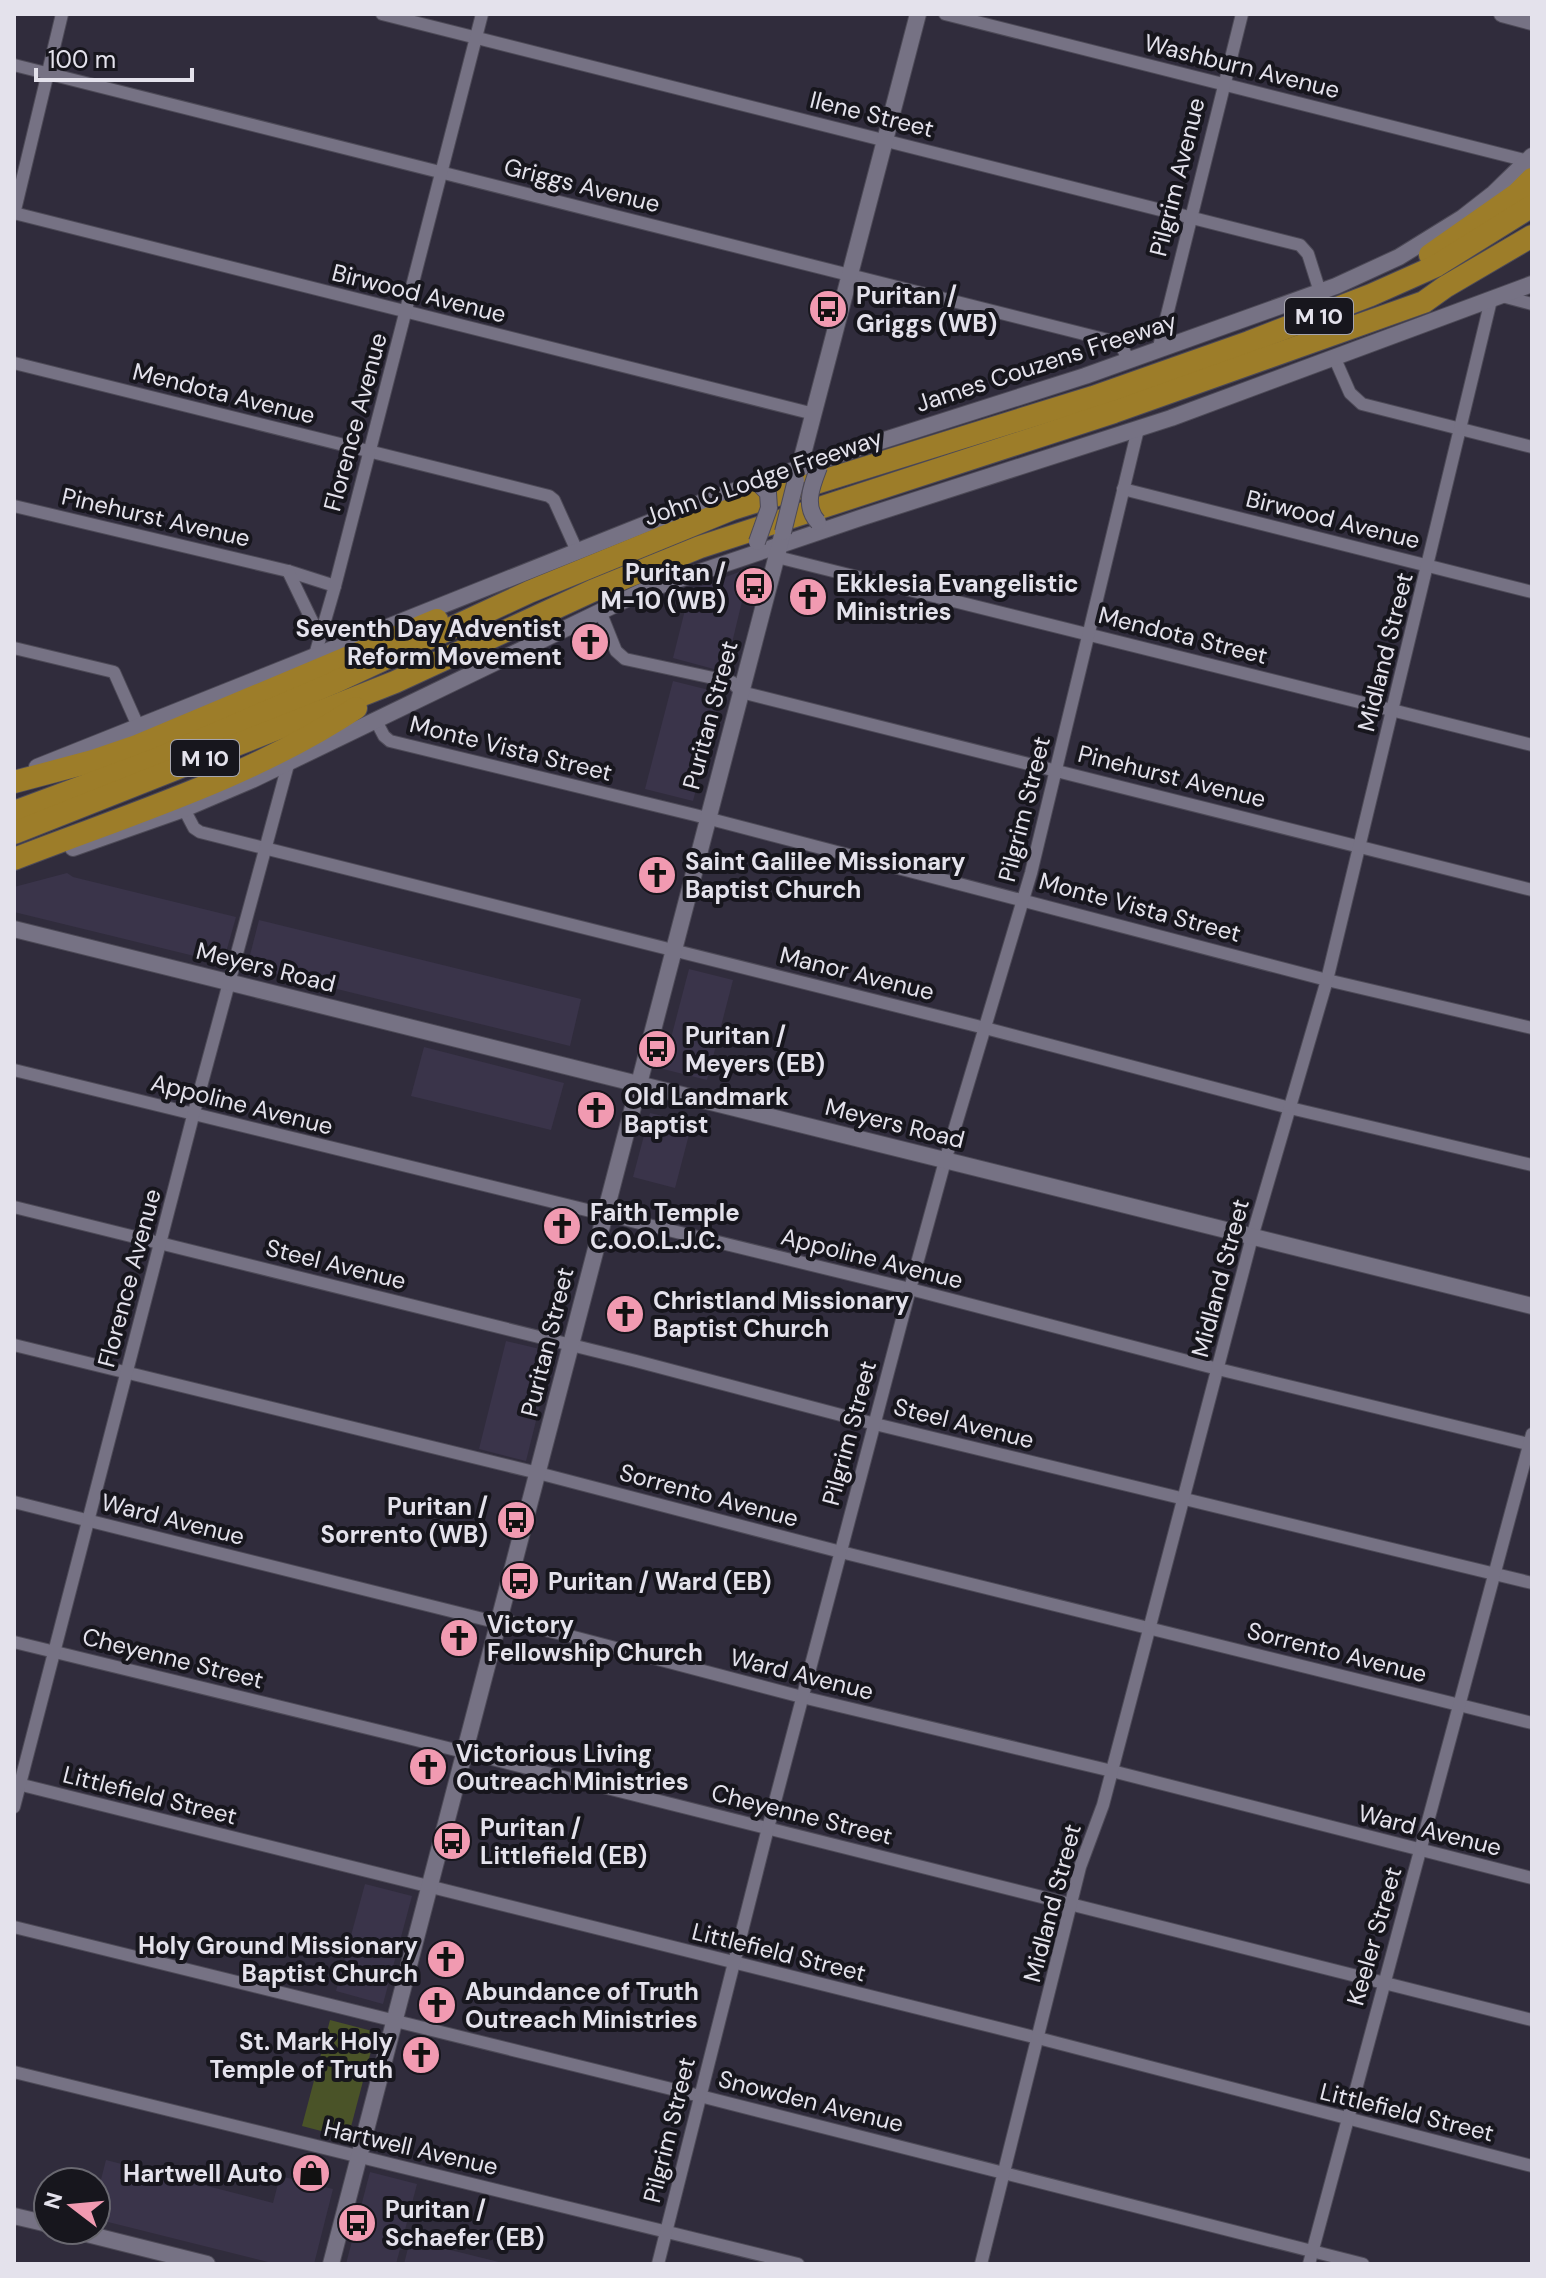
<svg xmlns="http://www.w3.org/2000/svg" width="1546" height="2278" font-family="'DM Sans',sans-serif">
<rect width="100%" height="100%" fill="#302c3c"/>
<g fill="#3a344a">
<polygon points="750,568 725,672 673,658 690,590"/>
<polygon points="673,681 721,693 693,801 645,789"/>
<polygon points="67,873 73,877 236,917 223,963 14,912 14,887"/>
<polygon points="259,920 581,999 570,1046 247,967"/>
<polygon points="689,969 733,980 707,1080 663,1069"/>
<polygon points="424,1047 564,1083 551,1130 411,1096"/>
<polygon points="650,1113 692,1123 675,1188 633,1177"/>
<polygon points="506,1341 553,1352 526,1461 479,1449"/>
<polygon points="365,1884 412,1896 383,2004 336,1991"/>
<polygon points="106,2160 273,2203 280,2176 333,2189 314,2264 276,2264 96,2219 96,2199"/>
<polygon points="370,2172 417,2184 396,2264 346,2264"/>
<polygon points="410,2240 507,2264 404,2264"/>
</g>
<polygon fill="#4a5328" points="330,2020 376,2032 348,2138 302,2126"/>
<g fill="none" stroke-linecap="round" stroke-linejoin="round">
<g stroke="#4d4a57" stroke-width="14">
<g id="street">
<polyline points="382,14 1300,245 1308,254 1320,292"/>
<polyline points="945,14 1528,161"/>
<polyline points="14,65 1120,343 1129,361"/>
<polyline points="14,213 814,414"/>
<polyline points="14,214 62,14"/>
<polyline points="1502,296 1532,304"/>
<polyline points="1158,351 1242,14"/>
<polyline points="1335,359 1350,393 1362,404 1532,447"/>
<polyline points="14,363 549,496 554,500 577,551"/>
<polyline points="1123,489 1532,592"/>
<polyline points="14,506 288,571 335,586"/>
<polyline points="777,557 1532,745"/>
<polyline points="288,571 314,625 323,628"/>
<polyline points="600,611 616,651 625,659 732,682 741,692 1532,890"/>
<polyline points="14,648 114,672 138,726"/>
<polyline points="315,655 335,586 482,14"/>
<polyline points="375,719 384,736 390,741 695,815 1327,980 1532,1028"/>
<polyline points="184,809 194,828 200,832 985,1028 1290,1108 1532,1165"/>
<polyline points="14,1070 910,1289 1218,1369 1532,1445"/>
<polyline points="14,1207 636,1361 875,1424 1532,1583"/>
<polyline points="14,1345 538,1473 841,1552 1532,1723"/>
<polyline points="14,1502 487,1620 511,1622 566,1635 802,1697 1112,1771 1532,1878"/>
<polyline points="14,1642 400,1736 1532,2020"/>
<polyline points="14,1783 1038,2038 1532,2166"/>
<polyline points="14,1807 193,1116 289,761"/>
<polyline points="14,1927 700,2096 1363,2264"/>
<polyline points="14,2072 798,2264"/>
<polyline points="658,2264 768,1828 910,1289 945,1161 1031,873 1138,429"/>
<polyline points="981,2264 1080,1867 1103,1805 1252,1237 1327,980 1491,300"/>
<polyline points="1309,2264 1532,1434"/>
</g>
</g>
<g stroke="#4d4a57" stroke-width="18">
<g id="secondary">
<polyline points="1502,14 1532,22"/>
<polyline points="798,473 918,14"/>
<polyline points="37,767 686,508 831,457 1085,376 1336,286 1399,257 1462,218 1494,193 1532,156"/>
<polyline points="73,848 184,809 252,780 641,592 860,518 1171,418 1532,284"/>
<polyline points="14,929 1532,1306"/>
<polyline points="14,2216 48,2224"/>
<polyline points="71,2230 207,2264"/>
<polyline points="331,2264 783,532"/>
</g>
</g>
<g stroke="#4d4a57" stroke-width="24">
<g id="highway">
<polyline points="1430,255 1517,194 1532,179"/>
<polyline points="14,782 93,761 137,746 437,620"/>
<polyline points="14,812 154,760 333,683 529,592 732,509 1093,397 1249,342 1371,295 1436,266 1532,206"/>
<polyline points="14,833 395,682 592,591 700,547 1114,412 1424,302 1445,287 1532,236"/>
<path d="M14 859C130 814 252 777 356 708"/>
</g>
</g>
<use href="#street" stroke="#767284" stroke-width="12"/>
<use href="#secondary" stroke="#767284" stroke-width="16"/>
<use href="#highway" stroke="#9d7d29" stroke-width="22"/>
<g stroke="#4d4a57" stroke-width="18" stroke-linecap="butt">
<g id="secondary-bridge">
<path d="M818 522C803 506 812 485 819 467"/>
<polyline points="783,532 796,480"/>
<polyline points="757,542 769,508 768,493 760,485"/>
</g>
</g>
<use href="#secondary-bridge" stroke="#767284" stroke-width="16"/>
</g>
<defs>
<g id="bus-disc" transform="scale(2)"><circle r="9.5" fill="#f19ab1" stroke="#17161d"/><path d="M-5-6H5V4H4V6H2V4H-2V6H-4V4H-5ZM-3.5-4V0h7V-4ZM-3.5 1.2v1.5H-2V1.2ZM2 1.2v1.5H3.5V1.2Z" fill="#111"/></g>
<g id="church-disc" transform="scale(2)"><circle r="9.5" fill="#f19ab1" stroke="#17161d"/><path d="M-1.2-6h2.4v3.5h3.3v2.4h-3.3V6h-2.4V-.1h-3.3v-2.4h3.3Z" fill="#111"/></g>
<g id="shop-disc" transform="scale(2)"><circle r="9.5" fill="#f19ab1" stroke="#17161d"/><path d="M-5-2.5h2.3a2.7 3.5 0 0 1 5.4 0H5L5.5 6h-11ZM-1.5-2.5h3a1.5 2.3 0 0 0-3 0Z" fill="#111"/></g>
</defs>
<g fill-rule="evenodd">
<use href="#bus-disc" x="828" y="309"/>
<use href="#bus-disc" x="754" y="586"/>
<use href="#church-disc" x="808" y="597"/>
<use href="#church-disc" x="590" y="642"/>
<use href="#church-disc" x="657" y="875"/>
<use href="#bus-disc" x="657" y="1049"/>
<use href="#church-disc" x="596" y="1110"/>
<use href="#church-disc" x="562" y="1226"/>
<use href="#church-disc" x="625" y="1314"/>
<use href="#bus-disc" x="516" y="1520"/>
<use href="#bus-disc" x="520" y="1581"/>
<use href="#church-disc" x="459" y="1638"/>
<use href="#church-disc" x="428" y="1767"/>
<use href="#bus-disc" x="452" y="1841"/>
<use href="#church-disc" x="446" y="1959"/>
<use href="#church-disc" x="437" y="2005"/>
<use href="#church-disc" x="421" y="2055"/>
<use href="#shop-disc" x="311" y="2173"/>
<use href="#bus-disc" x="357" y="2223"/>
</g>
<g text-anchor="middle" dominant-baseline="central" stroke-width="8" stroke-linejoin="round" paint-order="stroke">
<g fill="#17161d" stroke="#a6a5ae" stroke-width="2">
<rect x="1285" y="298" width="68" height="36" rx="6"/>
<rect x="171" y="740" width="68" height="36" rx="6"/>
</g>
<g font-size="22" font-weight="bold" fill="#e4e2ec">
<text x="1319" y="316">M 10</text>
<text x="205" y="758">M 10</text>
</g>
<g font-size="24" fill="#e4e2ec" stroke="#17161d">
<text transform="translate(1242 66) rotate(14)">Washburn Avenue</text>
<text transform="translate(872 114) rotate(14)">Ilene Street</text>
<text transform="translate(1177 177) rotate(-76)">Pilgrim Avenue</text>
<text transform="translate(582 185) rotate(14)">Griggs Avenue</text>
<text transform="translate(419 293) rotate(14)">Birwood Avenue</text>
<text transform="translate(1046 362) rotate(-18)">James Couzens Freeway</text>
<text transform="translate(224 393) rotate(14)">Mendota Avenue</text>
<text transform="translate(355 422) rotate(-75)">Florence Avenue</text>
<text transform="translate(763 477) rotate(-19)">John C Lodge Freeway</text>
<text transform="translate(156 517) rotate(13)">Pinehurst Avenue</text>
<text transform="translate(1333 519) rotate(14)">Birwood Avenue</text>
<text transform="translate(1183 635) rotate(14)">Mendota Street</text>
<text transform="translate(1385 652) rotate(-76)">Midland Street</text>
<text transform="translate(710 715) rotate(-75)">Puritan Street</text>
<text transform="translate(511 748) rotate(14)">Monte Vista Street</text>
<text transform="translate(1172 776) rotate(14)">Pinehurst Avenue</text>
<text transform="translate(1024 809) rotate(-76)">Pilgrim Street</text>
<text transform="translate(1140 907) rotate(15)">Monte Vista Street</text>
<text transform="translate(266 967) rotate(14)">Meyers Road</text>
<text transform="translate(857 973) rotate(14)">Manor Avenue</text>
<text transform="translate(242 1104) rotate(14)">Appoline Avenue</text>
<text transform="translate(895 1123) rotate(14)">Meyers Road</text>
<text transform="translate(872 1258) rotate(14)">Appoline Avenue</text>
<text transform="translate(336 1264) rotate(14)">Steel Avenue</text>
<text transform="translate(129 1278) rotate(-75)">Florence Avenue</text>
<text transform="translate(1220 1278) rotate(-75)">Midland Street</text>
<text transform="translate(547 1342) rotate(-76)">Puritan Street</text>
<text transform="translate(964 1423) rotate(14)">Steel Avenue</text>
<text transform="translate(849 1433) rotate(-75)">Pilgrim Street</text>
<text transform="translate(709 1495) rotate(15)">Sorrento Avenue</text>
<text transform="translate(173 1519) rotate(14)">Ward Avenue</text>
<text transform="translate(1337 1652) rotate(14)">Sorrento Avenue</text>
<text transform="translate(173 1658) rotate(14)">Cheyenne Street</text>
<text transform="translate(802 1674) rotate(14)">Ward Avenue</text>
<text transform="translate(150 1795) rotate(14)">Littlefield Street</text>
<text transform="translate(802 1814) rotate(14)">Cheyenne Street</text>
<text transform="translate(1430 1830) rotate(14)">Ward Avenue</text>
<text transform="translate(1052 1903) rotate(-75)">Midland Street</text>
<text transform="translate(1374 1936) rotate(-74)">Keeler Street</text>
<text transform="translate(779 1952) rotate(14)">Littlefield Street</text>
<text transform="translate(811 2101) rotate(14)">Snowden Avenue</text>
<text transform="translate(1407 2112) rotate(14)">Littlefield Street</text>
<text transform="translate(669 2130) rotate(-76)">Pilgrim Street</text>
<text transform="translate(411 2147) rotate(13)">Hartwell Avenue</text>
</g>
<g font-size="24" font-weight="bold" fill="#e4e2ec" stroke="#17161d" text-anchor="start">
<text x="856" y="295">Puritan /<tspan x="856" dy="28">Griggs (WB)</tspan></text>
<text x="726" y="572" text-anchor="end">Puritan /<tspan x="726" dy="28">M-10 (WB)</tspan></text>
<text x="836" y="583">Ekklesia Evangelistic<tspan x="836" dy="28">Ministries</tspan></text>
<text x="562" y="628" text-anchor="end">Seventh Day Adventist<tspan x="562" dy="28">Reform Movement</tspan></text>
<text x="685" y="861">Saint Galilee Missionary<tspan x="685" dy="28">Baptist Church</tspan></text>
<text x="685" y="1035">Puritan /<tspan x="685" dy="28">Meyers (EB)</tspan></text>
<text x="624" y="1096">Old Landmark<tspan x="624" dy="28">Baptist</tspan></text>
<text x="590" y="1212">Faith Temple<tspan x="590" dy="28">C.O.O.L.J.C.</tspan></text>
<text x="653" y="1300">Christland Missionary<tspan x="653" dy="28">Baptist Church</tspan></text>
<text x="488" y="1506" text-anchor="end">Puritan /<tspan x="488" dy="28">Sorrento (WB)</tspan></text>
<text x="548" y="1581">Puritan / Ward (EB)</text>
<text x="487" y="1624">Victory<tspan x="487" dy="28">Fellowship Church</tspan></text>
<text x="456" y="1753">Victorious Living<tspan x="456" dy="28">Outreach Ministries</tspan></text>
<text x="480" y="1827">Puritan /<tspan x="480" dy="28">Littlefield (EB)</tspan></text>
<text x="418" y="1945" text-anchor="end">Holy Ground Missionary<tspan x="418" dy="28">Baptist Church</tspan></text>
<text x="465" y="1991">Abundance of Truth<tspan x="465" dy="28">Outreach Ministries</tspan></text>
<text x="393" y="2041" text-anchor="end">St. Mark Holy<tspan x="393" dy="28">Temple of Truth</tspan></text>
<text x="283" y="2173" text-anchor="end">Hartwell Auto</text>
<text x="385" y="2209">Puritan /<tspan x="385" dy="28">Schaefer (EB)</tspan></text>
</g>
</g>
<rect width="1546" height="2278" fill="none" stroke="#e4e2ec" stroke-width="32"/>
<g transform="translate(72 2206) rotate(286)"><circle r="38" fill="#17161d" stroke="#696870" stroke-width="2"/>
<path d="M0-6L14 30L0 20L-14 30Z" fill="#f19ab1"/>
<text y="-12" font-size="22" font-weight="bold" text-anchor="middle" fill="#e4e2ec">N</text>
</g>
<path d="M36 68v12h156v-12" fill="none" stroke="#e4e2ec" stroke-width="4"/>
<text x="48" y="68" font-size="24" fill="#e4e2ec" stroke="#17161d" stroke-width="6" paint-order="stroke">100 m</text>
</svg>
